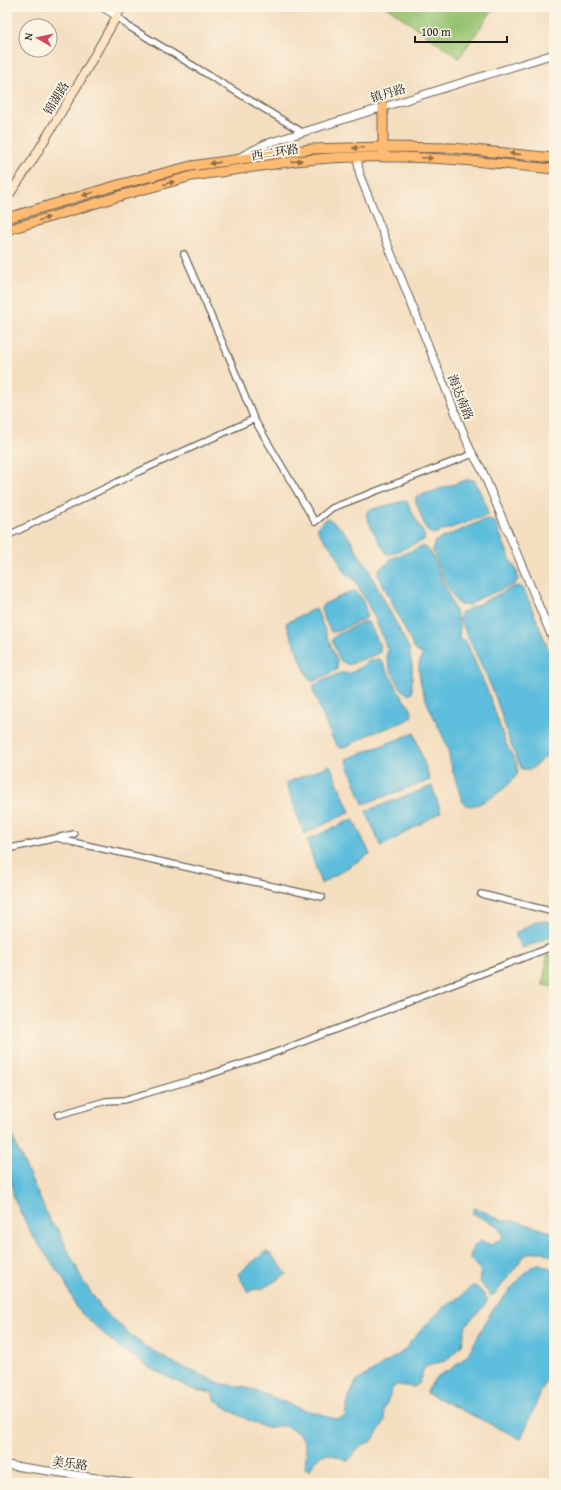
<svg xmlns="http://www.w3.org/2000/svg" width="561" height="1490" font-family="'Gentium Book Plus','Noto Serif SC',serif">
<rect width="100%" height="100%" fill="#fcf5e5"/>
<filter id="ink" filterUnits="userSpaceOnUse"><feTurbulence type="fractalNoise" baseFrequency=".025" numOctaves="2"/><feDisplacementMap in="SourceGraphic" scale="8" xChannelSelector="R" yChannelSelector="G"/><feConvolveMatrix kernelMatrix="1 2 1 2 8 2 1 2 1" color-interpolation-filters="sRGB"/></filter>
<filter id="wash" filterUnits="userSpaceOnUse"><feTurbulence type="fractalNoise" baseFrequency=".012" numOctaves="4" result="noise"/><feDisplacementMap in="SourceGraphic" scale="16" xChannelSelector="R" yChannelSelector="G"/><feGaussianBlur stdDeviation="0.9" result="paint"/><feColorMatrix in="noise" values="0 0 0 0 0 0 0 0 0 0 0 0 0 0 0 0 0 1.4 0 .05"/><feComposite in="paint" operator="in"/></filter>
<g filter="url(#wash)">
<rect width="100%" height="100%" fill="#f4dec0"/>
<g fill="#96c26f" stroke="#596f46">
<polygon points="387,7 494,7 494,8 459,58"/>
<polygon points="547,955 554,956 554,987 543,985"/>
</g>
<g fill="#5dbddc" stroke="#3c6c7c">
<polygon points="466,480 474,480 486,504 488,515 433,534 427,531 416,502 416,497"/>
<path d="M404 501 407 502 425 537 424 540 391 554H387C383 548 367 522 367 516 366 512 367 513 369 510Z"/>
<polygon points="328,518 343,530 351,540 358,554 370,569 371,575 409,648 412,666 412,693 409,695 403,691 391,671 386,656 388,651 375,618 355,580 347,574 340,564 337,555 319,533 317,527"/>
<path d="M486 519 492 520 495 522 511 561 517 571 518 579 515 584 478 599 470 605H460C452 600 435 560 433 550 433 546 434 544 435 541Z"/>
<path d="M424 546 428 549 432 555 458 618 460 627 459 637 461 640 466 641C473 658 481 675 488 692 494 708 499 724 505 741 508 749 518 763 518 771 518 779 495 796 487 800 478 804 472 809 463 803 458 789 454 775 450 761 449 757 449 753 448 749 439 723 419 696 419 668 419 662 421 658 423 653H419L415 650 378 574 379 569 390 562V559Z"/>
<path d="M519 586 523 588 526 594 554 663V750L531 769H522C509 746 504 720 495 696 485 670 471 645 460 619L461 613 513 587Z"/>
<path d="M355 591C363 596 365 608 367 617 358 621 339 633 331 632L323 616 321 607 324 604 350 592Z"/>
<polygon points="316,608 337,661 337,670 314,681 311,681 306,673 286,623"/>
<polygon points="364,621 369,623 380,645 380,653 348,665 340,660 332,640 335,636"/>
<path d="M378 659 381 660 404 700 410 707 412 712 411 718C397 726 381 729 366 736 358 740 350 746 340 748 331 743 319 703 313 691V686L316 684 340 673H350L358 669 371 660Z"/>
<polygon points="414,733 430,780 363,804 346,759"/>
<polygon points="330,765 350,812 304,834 286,783"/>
<polygon points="432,786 441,812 381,847 366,811"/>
<polygon points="353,819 370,854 321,884 307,840"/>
<path d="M536 921H545L554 924V934C548 939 532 944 523 948L522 947 516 938V933Z"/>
<path d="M7 1122 18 1150 51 1223 57 1228 83 1281 104 1312 139 1342 175 1364 222 1384 243 1387 257 1391 301 1409 320 1414 331 1418 339 1419 345 1417 349 1397 356 1382 405 1350 409 1343 444 1307 461 1296 472 1286 477 1287 488 1299 485 1305 466 1325 462 1345 446 1361 427 1365 422 1372V1377L419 1384 414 1387 397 1385 393 1387 384 1410 385 1421 372 1441 361 1446 348 1461C328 1453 320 1448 310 1470L305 1468C307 1448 309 1434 284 1426 279 1425 272 1428 266 1427 244 1420 232 1412 214 1399L213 1393 192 1389 150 1368 115 1344 78 1310 64 1280 32 1235 14 1199 11 1179 7 1166Z"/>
<path d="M474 1208 485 1212 500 1220 516 1221 554 1233V1257L543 1252H534L525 1255 496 1293 491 1296 479 1280 481 1271 470 1259C471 1251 473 1245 481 1241L492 1245 494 1242 502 1239 503 1235 498 1226 472 1213Z"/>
<polygon points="265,1252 271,1254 287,1274 260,1290 255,1289 248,1292 238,1274"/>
<polygon points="540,1264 554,1270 554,1361 521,1439 427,1393 427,1391 436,1377 451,1369 467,1356 491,1312 526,1272 534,1265"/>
</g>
</g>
<g filter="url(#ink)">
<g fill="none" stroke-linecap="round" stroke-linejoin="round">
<g stroke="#686055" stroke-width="8">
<g id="minor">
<polyline points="117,16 128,26 302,132"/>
<polyline points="184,254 231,362 254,419 315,522 332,508 473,454"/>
<polyline points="7,536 138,472 254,419"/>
<polyline points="58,838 72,842 322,897"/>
<polyline points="7,849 74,834"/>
<polyline points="481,894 554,912"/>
<polyline points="58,1115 106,1101 124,1100 205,1076 266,1056 554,946"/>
</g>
</g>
<g stroke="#686055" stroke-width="9">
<g id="tertiary">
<polyline points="102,7 117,16"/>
<polyline points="357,157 360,176 470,449 482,470 554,642"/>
<polyline points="238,158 265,144 554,54"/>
<polyline points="7,1465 131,1483"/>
</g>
</g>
<g stroke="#686055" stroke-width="10">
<polyline id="secondary" points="7,198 32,161 80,81 122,7"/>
</g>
<g stroke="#686055" stroke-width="11">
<g id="primary">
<polyline points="383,151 383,106"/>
<polyline points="7,218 118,185 191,166 311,149 383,147 453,148 554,158"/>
<path d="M7 230 123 195 192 176 295 161C382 151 468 160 554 169"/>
</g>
</g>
<use href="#minor" stroke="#fff" stroke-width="5.5"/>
<use href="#tertiary" stroke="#fff" stroke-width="7"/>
<use href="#secondary" stroke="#ffe4c6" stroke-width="8"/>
<use href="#primary" stroke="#ffbb71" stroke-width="9"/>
</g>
<defs><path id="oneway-solid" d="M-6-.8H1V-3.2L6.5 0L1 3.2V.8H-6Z"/></defs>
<g fill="#8e6c46">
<use href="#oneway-solid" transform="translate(358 148) rotate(178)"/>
<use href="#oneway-solid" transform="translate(515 154) rotate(-174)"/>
<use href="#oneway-solid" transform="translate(427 158) rotate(2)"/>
<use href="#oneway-solid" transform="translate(297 161) rotate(-7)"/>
<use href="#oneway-solid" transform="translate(215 163) rotate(172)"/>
<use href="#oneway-solid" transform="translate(169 183) rotate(-15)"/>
<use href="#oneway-solid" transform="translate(88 194) rotate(163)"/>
<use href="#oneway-solid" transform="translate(44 219) rotate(-17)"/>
</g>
</g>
<g text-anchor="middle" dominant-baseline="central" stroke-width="4" stroke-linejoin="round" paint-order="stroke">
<g font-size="12" fill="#1c1c1c" stroke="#fcf5e5">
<text transform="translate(388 93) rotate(-17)">镇丹路</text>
<text transform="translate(56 98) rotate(-59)">锦湖路</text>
<text transform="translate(275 152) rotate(-9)">西二环路</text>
<text transform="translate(461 397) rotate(68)">海达南路</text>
<text transform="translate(70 1463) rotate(8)">美乐路</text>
</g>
</g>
<rect width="561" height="1490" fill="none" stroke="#fcf5e5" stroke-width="24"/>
<g transform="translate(38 38) rotate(279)"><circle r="19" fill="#fcf5e5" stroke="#a29e95"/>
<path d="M0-3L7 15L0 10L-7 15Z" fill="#d1495b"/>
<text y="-6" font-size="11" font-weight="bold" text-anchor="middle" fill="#1c1c1c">N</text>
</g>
<path d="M415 36v6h92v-6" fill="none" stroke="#1c1c1c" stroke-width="2"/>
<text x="421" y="36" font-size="12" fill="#1c1c1c" stroke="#fcf5e5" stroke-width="3" paint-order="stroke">100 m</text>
</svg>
